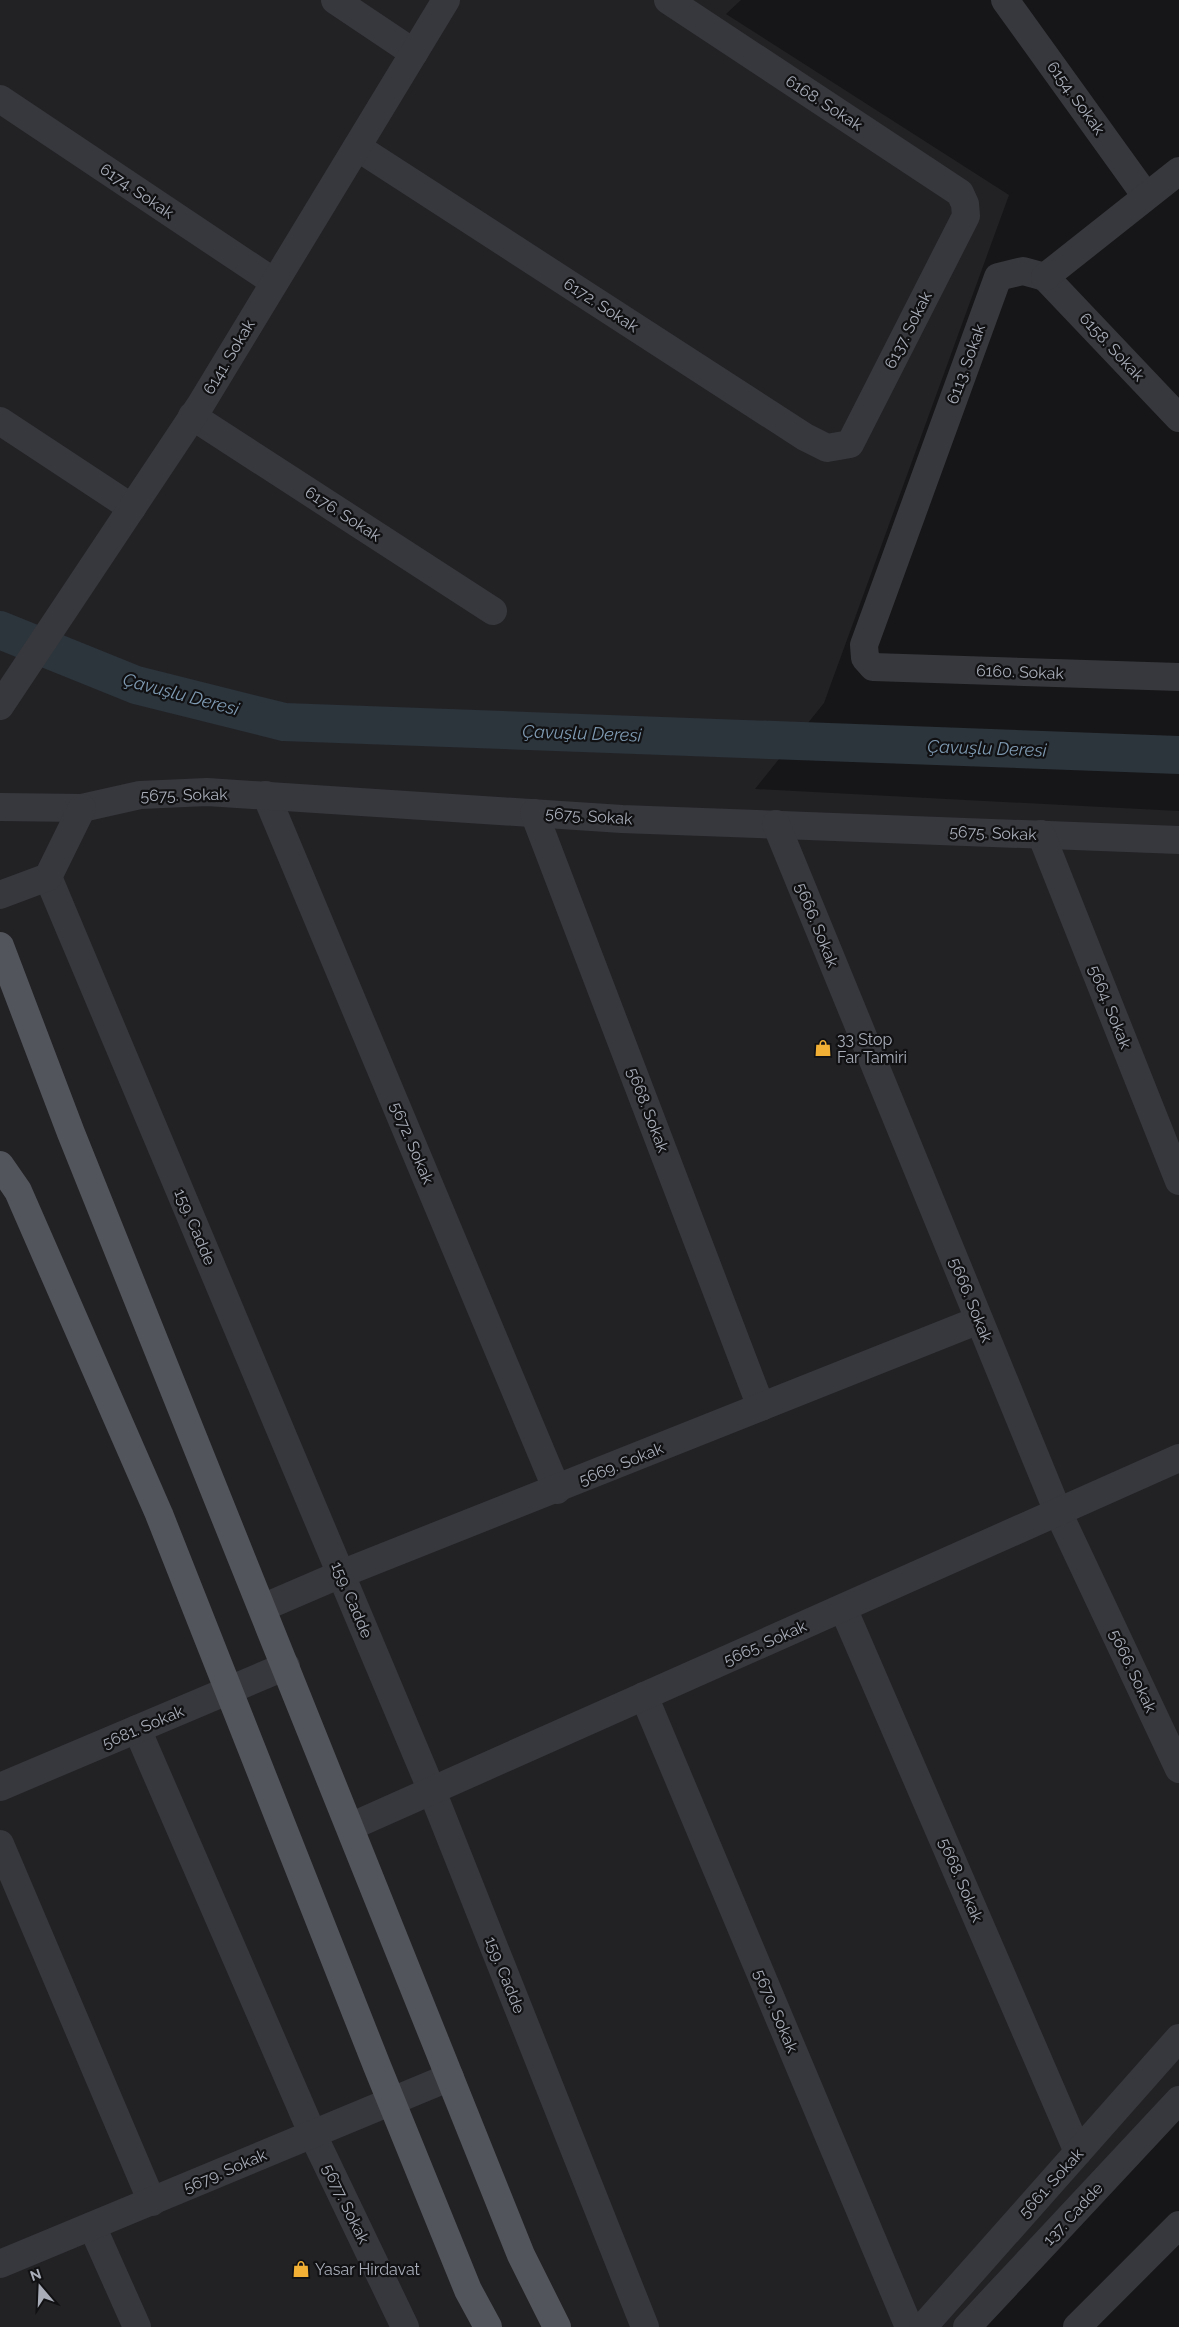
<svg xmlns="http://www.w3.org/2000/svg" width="1179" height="2327" font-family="Raleway,sans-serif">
<rect width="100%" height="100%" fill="#161618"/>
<polygon fill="#222225" points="0,0 741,0 726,14 1009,195 824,703 755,789 1179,811 1179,2091 954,2327 0,2327"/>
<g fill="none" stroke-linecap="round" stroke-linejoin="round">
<polyline stroke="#2c353c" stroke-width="38" points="0,630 136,685 284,722 1179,755"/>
<g stroke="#37383d" stroke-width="28">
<polyline points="335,0 414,53"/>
<polyline points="1005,0 1146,196"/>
<polyline points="0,99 274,282"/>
<polyline points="357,147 805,437 827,448 850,444 966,216 965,204 960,193 668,0"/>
<polyline points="1045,277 1023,271 998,277 864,645 865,658 873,667 1179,677"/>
<polyline points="1045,277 1179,418"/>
<polyline points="1045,277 1179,171"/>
<polyline points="192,416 493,611"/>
<polyline points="0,421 132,508"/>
<polyline points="0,706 201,404 446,0"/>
<polyline points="266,795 557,1490"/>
<polyline points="0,807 82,808 140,795 207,792 622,819 1179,840"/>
<polyline points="534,813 761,1407"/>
<polyline points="776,824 1058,1512 1179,1769"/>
<polyline points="1041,834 1179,1181"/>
<polyline points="48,877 432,1791 645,2327"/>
<polyline points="0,895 48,877 82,808"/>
<polyline points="262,1608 341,1574 979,1320"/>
<polyline points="843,1608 1078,2152"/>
<polyline points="644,1696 909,2327"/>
<polyline points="137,1729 313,2135 405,2327"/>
<polyline points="0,1787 286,1666"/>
<polyline points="350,1827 1179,1458"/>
<polyline points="0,1844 152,2202"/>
<polyline points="92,2226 137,2327"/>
<polyline points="0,2264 450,2077"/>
<polyline points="923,2327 1179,2038"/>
<polyline points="967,2327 1179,2100"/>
<polyline points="1077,2327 1179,2225"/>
</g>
<g stroke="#53555c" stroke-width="28">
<polyline points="0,946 71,1133 521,2255 557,2327"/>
<polyline points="0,1165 18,1191 159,1514 377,2066 468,2290 488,2327"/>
</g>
</g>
<defs>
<g id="shop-bare" transform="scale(1.35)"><path d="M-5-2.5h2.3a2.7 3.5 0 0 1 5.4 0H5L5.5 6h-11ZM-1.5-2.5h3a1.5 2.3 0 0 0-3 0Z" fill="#f2b134" stroke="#111113" stroke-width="2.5" paint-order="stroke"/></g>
</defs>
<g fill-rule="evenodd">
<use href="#shop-bare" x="823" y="1048"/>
<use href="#shop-bare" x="301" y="2269"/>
</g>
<g text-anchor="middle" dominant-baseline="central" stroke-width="4.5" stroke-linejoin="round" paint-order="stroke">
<g font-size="16" fill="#a8adb8" stroke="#111113">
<text transform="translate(1076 98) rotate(54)">6154. Sokak</text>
<text transform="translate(824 103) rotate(33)">6168. Sokak</text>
<text transform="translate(137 191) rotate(34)">6174. Sokak</text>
<text transform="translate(601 305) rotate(33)">6172. Sokak</text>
<text transform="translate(908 330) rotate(-63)">6137. Sokak</text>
<text transform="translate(1112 347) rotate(47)">6158. Sokak</text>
<text transform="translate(229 357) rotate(-59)">6141. Sokak</text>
<text transform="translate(966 364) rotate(-70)">6113. Sokak</text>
<text transform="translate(343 514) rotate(33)">6176. Sokak</text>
<text transform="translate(1020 672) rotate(2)">6160. Sokak</text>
<text transform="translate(184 795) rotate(-1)">5675. Sokak</text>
<text transform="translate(589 816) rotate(4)">5675. Sokak</text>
<text transform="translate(993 833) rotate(2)">5675. Sokak</text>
<text transform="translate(817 925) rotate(68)">5666. Sokak</text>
<text transform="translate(1110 1007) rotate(68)">5664. Sokak</text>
<text transform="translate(648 1110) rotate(69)">5668. Sokak</text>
<text transform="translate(412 1143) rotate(67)">5672. Sokak</text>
<text transform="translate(195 1227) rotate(67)">159. Cadde</text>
<text transform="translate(971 1300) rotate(68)">5666. Sokak</text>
<text transform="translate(621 1464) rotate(-22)">5669. Sokak</text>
<text transform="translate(352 1600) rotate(67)">159. Cadde</text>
<text transform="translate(765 1643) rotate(-24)">5665. Sokak</text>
<text transform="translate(1133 1671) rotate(65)">5666. Sokak</text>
<text transform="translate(143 1727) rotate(-23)">5681. Sokak</text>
<text transform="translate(961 1880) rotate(67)">5668. Sokak</text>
<text transform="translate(505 1975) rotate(68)">159. Cadde</text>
<text transform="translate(776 2011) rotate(67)">5670. Sokak</text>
<text transform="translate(225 2171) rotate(-23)">5679. Sokak</text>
<text transform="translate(1051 2183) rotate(-48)">5661. Sokak</text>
<text transform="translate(346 2204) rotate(64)">5677. Sokak</text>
<text transform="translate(1073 2214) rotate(-47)">137. Cadde</text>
</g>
<g font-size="16" fill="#a8adb8" stroke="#111113" text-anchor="start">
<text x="837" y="1039">33 Stop<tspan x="837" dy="18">Far Tamiri</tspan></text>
<text x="315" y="2269">Yasar Hirdavat</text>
</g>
<g font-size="18" font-style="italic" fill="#7f9bb3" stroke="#111113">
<text transform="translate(181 694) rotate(15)">Çavuşlu Deresi</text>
<text transform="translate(582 733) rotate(2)">Çavuşlu Deresi</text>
<text transform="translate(987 748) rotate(2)">Çavuşlu Deresi</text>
</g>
</g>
<g transform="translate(40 2287) rotate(341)" stroke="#111113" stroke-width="4" paint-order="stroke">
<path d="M0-4L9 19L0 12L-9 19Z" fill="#a8adb8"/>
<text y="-8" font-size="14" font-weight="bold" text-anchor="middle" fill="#a8adb8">N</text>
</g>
</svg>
